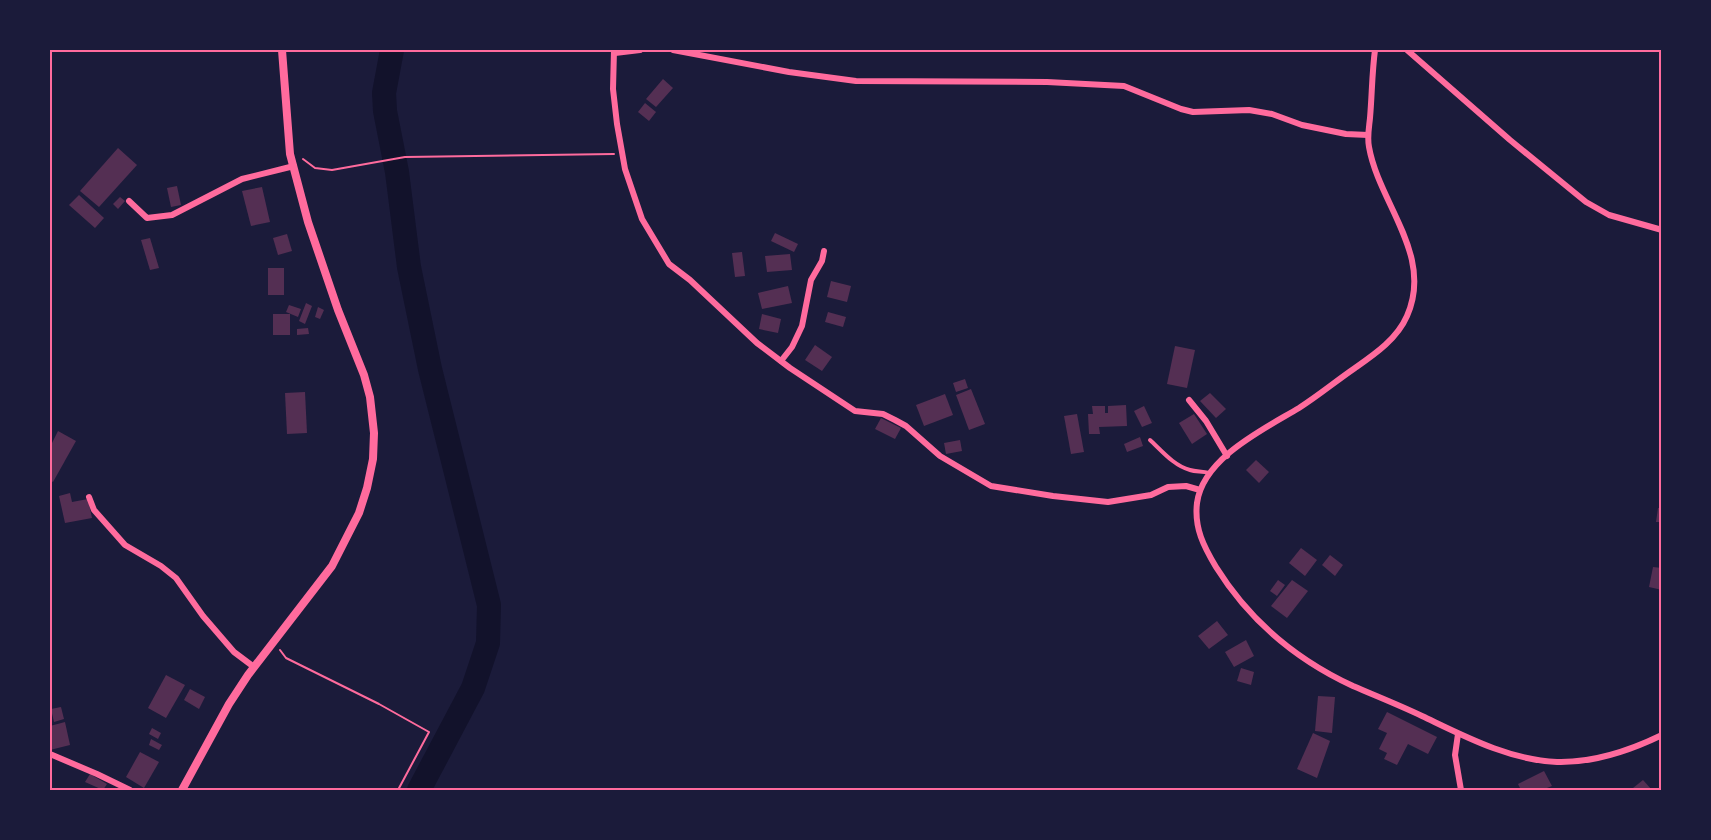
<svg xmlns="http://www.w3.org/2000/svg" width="1711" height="840" font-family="'Public Sans',sans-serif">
<rect width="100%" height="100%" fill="#1b1b3a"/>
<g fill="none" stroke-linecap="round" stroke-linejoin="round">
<polyline stroke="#12122b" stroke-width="24" points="392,50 384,93 385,111 397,172 409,267 430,369 489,605 488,643 473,688 419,790"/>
</g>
<g fill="#542f53">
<polygon points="663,79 673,88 656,107 646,99"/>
<polygon points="645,103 656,112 649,121 638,112"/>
<polygon points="118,148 137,165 99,207 80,191"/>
<polygon points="177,186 181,205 171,207 167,188"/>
<polygon points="262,187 270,222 251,226 242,191"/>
<polygon points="79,195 104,218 95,228 69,205"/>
<polygon points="120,197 125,201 118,209 113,204"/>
<polygon points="775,233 798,244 794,252 771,241"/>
<polygon points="287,234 292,251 278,255 273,238"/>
<polygon points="150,238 159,268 150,270 141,240"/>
<polygon points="742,252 745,276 735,277 732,253"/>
<polygon points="790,254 792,270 767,272 765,256"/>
<rect x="268" y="268" width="16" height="27"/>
<polygon points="831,281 851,286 847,302 827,297"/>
<polygon points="788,286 792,303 762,309 758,293"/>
<polygon points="306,303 312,306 305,324 299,321"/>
<polygon points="289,305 301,309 298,317 286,312"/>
<polygon points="318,307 324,310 320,319 315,317"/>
<polygon points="828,312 846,317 843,327 825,322"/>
<rect x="273" y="314" width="17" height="21"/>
<polygon points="762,314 781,319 778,333 759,329"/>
<polygon points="308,328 309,334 297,335 297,329"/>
<polygon points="815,345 832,357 822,371 805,360"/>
<polygon points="1175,346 1195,350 1187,388 1167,384"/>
<polygon points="965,379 968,388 956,392 953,383"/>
<polygon points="971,389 985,424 969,430 956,395"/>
<polygon points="305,392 307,433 287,434 285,393"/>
<polygon points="1210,393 1226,409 1216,418 1200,401"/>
<polygon points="945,394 953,415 924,426 916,405"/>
<polygon points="1126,405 1127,426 1099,427 1100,434 1089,434 1088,414 1093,414 1092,406 1105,406 1105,413 1108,413 1108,406"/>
<polygon points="1144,406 1152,423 1142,427 1134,411"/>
<polygon points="1077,414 1084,452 1071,454 1064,416"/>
<polygon points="1194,414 1207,434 1192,444 1179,423"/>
<polygon points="881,418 901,428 895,439 875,429"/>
<polygon points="58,431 76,441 53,482 50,480 50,447"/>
<polygon points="1140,437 1143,446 1127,452 1124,444"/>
<polygon points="960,440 962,451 946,454 944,443"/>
<polygon points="1256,460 1269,472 1259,483 1246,470"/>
<polygon points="70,493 72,502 88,499 92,518 65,523 59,496"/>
<polygon points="1658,508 1662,508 1662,522 1656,522"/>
<polygon points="1301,548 1317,560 1305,576 1289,563"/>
<polygon points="1330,555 1343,565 1335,576 1322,565"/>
<polygon points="1653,567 1662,568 1662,590 1649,587"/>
<polygon points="1278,580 1285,585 1277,596 1270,591"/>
<polygon points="1292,580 1308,591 1287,618 1271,606"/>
<polygon points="1217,621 1228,635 1209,649 1198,636"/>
<polygon points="1246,640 1254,656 1234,667 1225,652"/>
<polygon points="1241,668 1254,672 1251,685 1237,681"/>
<polygon points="166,675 185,685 166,718 148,708"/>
<polygon points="190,689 205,697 199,709 184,700"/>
<polygon points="1318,696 1335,697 1332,733 1315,731"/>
<polygon points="61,707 64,719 54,722 51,709"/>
<polygon points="1387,712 1437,737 1428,754 1408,744 1397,765 1384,759 1387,753 1379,749 1387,733 1378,729"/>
<polygon points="65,722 70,745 50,750 50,726"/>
<polygon points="152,728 161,733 158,739 149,734"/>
<polygon points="1313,733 1330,741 1317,778 1297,769"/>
<polygon points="151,739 162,745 159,750 149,745"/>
<polygon points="140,752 159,762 144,788 126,777"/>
<polygon points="1544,771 1552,786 1542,790 1521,790 1518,784"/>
<polygon points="90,774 107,784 103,790 85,782"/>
<polygon points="1643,780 1652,790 1635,790 1633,788"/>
</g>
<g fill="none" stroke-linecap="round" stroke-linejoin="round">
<g stroke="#ff6b9d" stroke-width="2">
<polyline points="303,159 315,168 332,170 405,157 614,154"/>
<polyline points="280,650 286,658 379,704 429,732 398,790"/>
</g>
<path stroke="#ff6b9d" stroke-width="4" d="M1150 440C1161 450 1174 466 1190 470 1196 472 1202 471 1209 473"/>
<g stroke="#ff6b9d" stroke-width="6">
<polyline points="614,50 613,89 617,124 625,169 642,219 669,264 690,280 757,343 790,368 855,411 883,414 895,420 906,426 940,456 991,486 1053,496 1108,502 1151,495 1168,487 1186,486 1200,490"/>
<polyline points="673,50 789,72 856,81 1047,82 1124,86 1181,109 1193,112 1249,110 1272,114 1302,125 1346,134 1368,135"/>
<path d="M1375 50C1372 72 1372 95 1370 118 1369 128 1367 137 1369 147 1379 204 1434 255 1407 316 1397 339 1375 354 1355 368 1336 381 1318 396 1299 408 1264 429 1203 458 1197 503 1194 528 1204 547 1216 567 1249 620 1297 660 1353 686 1376 696 1399 705 1422 716 1464 736 1509 760 1557 762 1594 763 1629 751 1662 735"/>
<polyline points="1407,50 1510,140 1586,202 1609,215 1662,230"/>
<polyline points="615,53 640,50"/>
<polyline points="129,201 147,218 172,215 242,179 294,166"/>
<polyline points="781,361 792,347 802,326 811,280 822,261 824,251"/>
<polyline points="1189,400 1206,421 1227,456"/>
<polyline points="89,497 94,510 125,545 161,566 176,578 203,616 234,652 254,667"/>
<polyline points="1458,734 1455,755 1461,790"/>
<polyline points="50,754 97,774 130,790"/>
</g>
<polyline stroke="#ff6b9d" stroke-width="8" points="182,790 229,704 248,675 332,566 359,513 367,488 373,459 374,433 370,397 364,375 338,310 308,222 290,154 282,50"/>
</g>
<rect width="1711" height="840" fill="none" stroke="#1b1b3a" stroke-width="102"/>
<rect x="51" y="51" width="1609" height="738" fill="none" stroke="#ff6b9d" stroke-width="2"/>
</svg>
